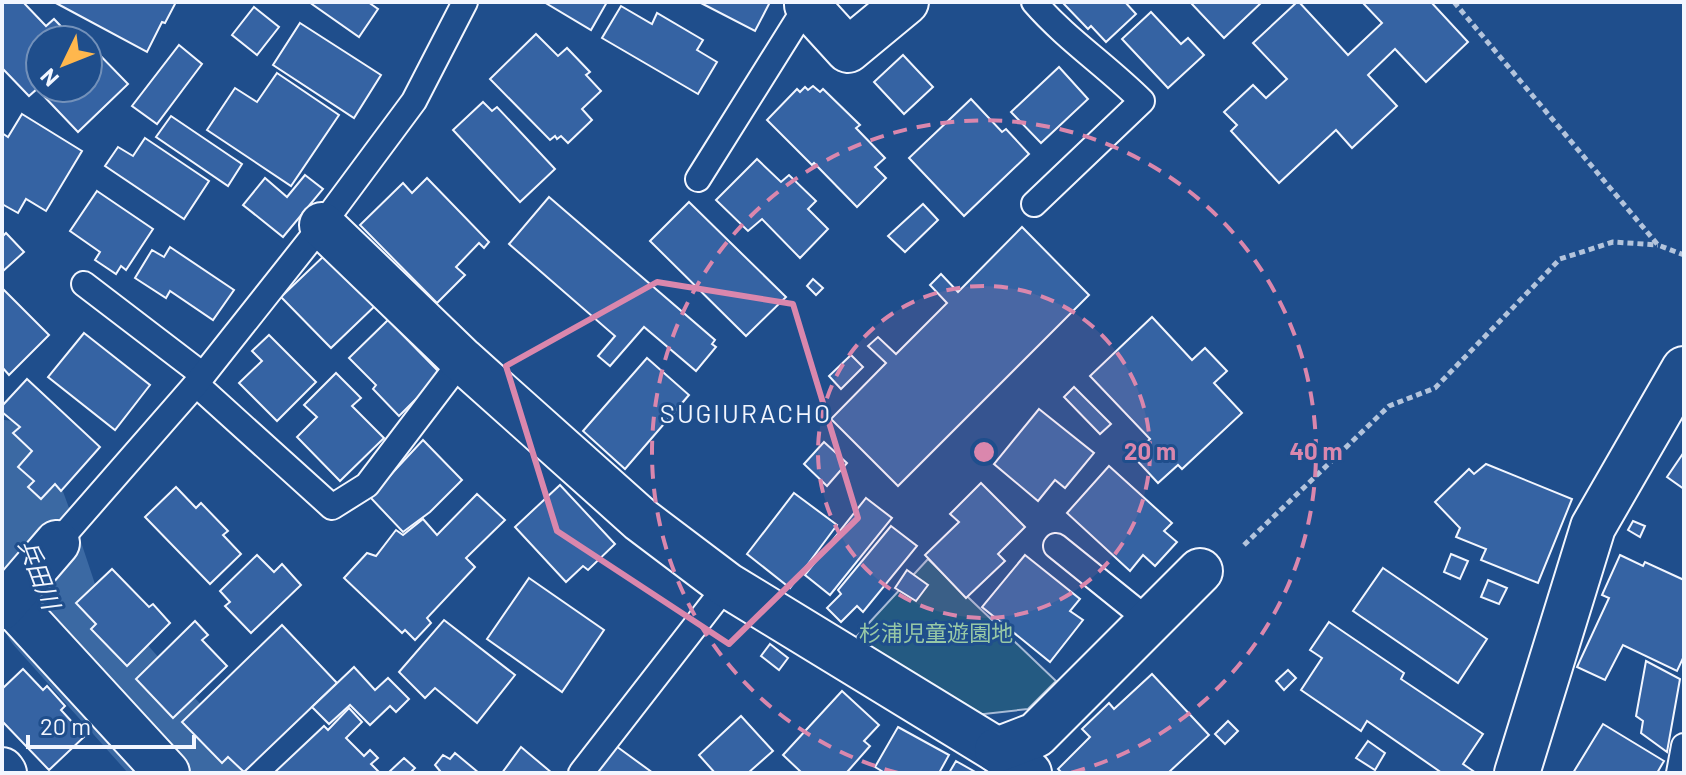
<svg xmlns="http://www.w3.org/2000/svg" width="1686" height="775" font-family="Barlow,'Noto Sans JP',sans-serif">
<rect width="100%" height="100%" fill="#1f4e8c"/>
<polygon fill="#245a82" stroke="#a8bbd7" stroke-width="2" points="928,559 1056,681 1028,709 975,715 856,637"/>
<g fill="none" stroke-linecap="round" stroke-linejoin="round">
<polyline stroke="#3b69a3" stroke-width="100" points="2,470 30,547 52,613 195,773"/>
</g>
<g fill="#3563a3" stroke="#f2f6ff" stroke-width="2">
<polygon points="2,2 23,2 46,26 54,19 74,40 40,40 40,88 88,88 88,54 94,49 128,84 78,132 37,89 29,96 3,69 2,70"/>
<polygon points="54,2 176,2 165,23 162,22 147,52"/>
<polygon points="309,2 368,2 378,9 359,37"/>
<polygon points="544,2 607,2 591,30"/>
<polygon points="699,2 770,2 755,31"/>
<polygon points="1062,2 1125,2 1136,14 1106,42 1091,26 1088,29"/>
<polygon points="1190,2 1262,2 1224,38"/>
<polygon points="1297,2 1299,2 1348,55 1382,23 1362,2 1431,2 1468,42 1426,82 1395,49 1368,75 1397,106 1352,148 1336,130 1279,183 1231,131 1237,125 1224,112 1253,85 1266,98 1287,79 1253,43"/>
<polygon points="621,6 652,24 657,13 703,40 697,50 717,62 698,94 602,38"/>
<polygon points="254,7 279,27 257,55 232,35"/>
<polygon points="1151,12 1181,44 1188,38 1204,55 1168,88 1122,39"/>
<polygon points="300,23 381,75 354,118 273,65"/>
<polygon points="536,34 558,56 567,48 590,72 586,75 601,91 582,109 592,120 568,143 561,136 557,139 555,136 550,140 490,79"/>
<polygon points="179,45 202,64 157,124 132,106"/>
<polygon points="903,55 933,87 904,114 874,82"/>
<polygon points="1059,67 1088,99 1041,143 1011,112"/>
<polygon points="277,73 339,115 291,186 207,130 235,88 257,102"/>
<polygon points="813,86 820,92 823,89 860,125 856,128 885,158 875,167 886,178 857,207 814,163 812,165 767,120 797,89 800,92 805,87 808,90"/>
<polygon points="971,99 1002,132 1006,129 1029,154 964,216 909,158"/>
<polygon points="483,102 492,111 497,107 555,169 520,202 453,130"/>
<polygon points="22,114 82,151 46,211 26,199 18,213 2,204 2,133 8,137"/>
<polygon points="171,116 242,164 228,186 156,137"/>
<polygon points="145,138 209,181 184,219 105,166 118,147 133,156"/>
<polygon points="757,159 781,182 789,175 816,201 808,209 828,229 800,258 762,219 748,231 716,200"/>
<polygon points="305,175 323,189 283,237 243,205 265,178 287,197"/>
<polygon points="427,178 489,242 484,248 479,243 456,267 465,275 437,303 360,225 403,183 412,193"/>
<polygon points="97,191 153,229 126,270 121,266 116,274 95,260 100,252 70,231"/>
<polygon points="549,197 715,340 712,344 716,347 696,371 644,327 610,366 598,356 615,336 509,244"/>
<polygon points="689,202 786,297 746,336 650,241"/>
<polygon points="923,204 938,220 905,252 888,236"/>
<polygon points="1022,227 1089,295 898,486 831,419 886,363 868,346 878,337 896,354 947,303 930,285 941,274 958,292"/>
<polygon points="6,233 24,252 2,272 2,237"/>
<polygon points="170,247 234,290 213,320 170,291 166,298 135,278 152,250 164,257"/>
<polygon points="328,252 378,303 331,348 281,297"/>
<polygon points="813,279 823,288 816,295 807,286"/>
<polygon points="2,288 49,335 9,375 2,367"/>
<polygon points="1152,317 1192,360 1205,348 1227,371 1214,383 1242,413 1182,469 1178,465 1158,483 1132,455 1150,439 1090,376"/>
<polygon points="388,320 441,374 399,416 373,389 376,385 349,358"/>
<polygon points="84,333 150,385 115,430 48,377"/>
<polygon points="269,335 316,382 277,421 239,383 262,361 252,351"/>
<polygon points="851,355 863,367 841,389 829,376"/>
<polygon points="647,358 689,395 625,469 583,431"/>
<polygon points="336,373 361,398 352,406 384,438 340,481 297,437 317,417 304,405"/>
<polygon points="27,379 100,447 61,491 55,484 41,499 28,487 34,481 18,467 32,451 13,433 20,427 2,412 2,406"/>
<polygon points="1074,387 1111,424 1100,434 1064,397"/>
<polygon points="1039,409 1094,453 1065,488 1055,480 1038,501 994,464"/>
<polygon points="423,440 462,480 430,512 403,532 370,497"/>
<polygon points="824,442 847,463 827,486 804,464"/>
<polygon points="1684,452 1684,489 1667,477"/>
<polygon points="1486,464 1572,499 1538,583 1481,560 1486,549 1456,537 1460,528 1435,502 1469,469 1474,474"/>
<polygon points="1109,466 1172,523 1164,531 1177,542 1155,566 1143,555 1130,571 1067,513"/>
<polygon points="981,483 1025,527 998,554 1005,561 966,598 925,555 959,522 950,514"/>
<polygon points="560,485 615,544 588,570 583,566 566,582 515,527"/>
<polygon points="176,487 196,508 201,503 228,531 223,535 241,554 210,584 145,517"/>
<polygon points="794,493 837,525 790,588 747,554"/>
<polygon points="477,494 505,520 466,558 475,567 427,618 431,623 415,640 405,630 402,633 344,578 367,553 376,556 396,530 403,535 423,519 437,535"/>
<polygon points="866,498 892,518 830,595 805,575"/>
<polygon points="1633,521 1645,526 1640,537 1628,530"/>
<polygon points="891,526 917,546 863,612 857,606 841,622 827,608 841,594 838,590"/>
<polygon points="1451,554 1468,561 1460,579 1444,572"/>
<polygon points="257,555 274,572 282,564 301,585 251,633 225,606 230,602 220,591"/>
<polygon points="1025,555 1080,599 1070,611 1083,620 1050,662 982,607"/>
<polygon points="1620,555 1643,566 1645,562 1684,580 1684,656 1677,671 1623,645 1605,680 1577,667 1609,598 1602,595"/>
<polygon points="1383,568 1487,639 1458,683 1353,611"/>
<polygon points="112,569 149,607 153,604 170,623 127,666 91,629 96,624 76,603"/>
<polygon points="907,570 928,585 916,601 895,588"/>
<polygon points="529,578 604,630 562,692 487,639"/>
<polygon points="1488,580 1507,588 1499,604 1481,597"/>
<polygon points="444,620 515,675 477,723 435,688 425,698 399,672"/>
<polygon points="195,621 208,635 202,640 227,666 173,718 136,679"/>
<polygon points="1329,622 1404,673 1401,679 1483,734 1463,764 1476,773 1442,773 1367,721 1361,731 1301,690 1322,658 1310,650"/>
<polygon points="282,625 337,683 244,772 228,757 222,763 182,722"/>
<polygon points="770,644 788,658 779,670 761,656"/>
<polygon points="1646,661 1680,679 1667,752 1641,733 1643,721 1636,716"/>
<polygon points="354,667 375,690 388,678 409,699 396,712 390,706 370,725 350,705 329,724 312,707"/>
<polygon points="23,669 43,690 47,686 65,706 61,710 85,736 49,770 2,721 2,689"/>
<polygon points="1288,670 1296,678 1284,690 1276,681"/>
<polygon points="1152,674 1209,735 1168,773 1062,773 1058,769 1090,737 1082,729 1109,703 1114,709"/>
<polygon points="842,691 879,725 864,741 870,746 848,771 850,773 802,773 783,755"/>
<polygon points="349,708 362,722 346,738 364,756 370,750 378,758 371,764 380,773 274,773 324,726 328,730"/>
<polygon points="741,716 773,751 748,773 715,773 699,755"/>
<polygon points="1228,721 1238,731 1225,744 1215,734"/>
<polygon points="1603,724 1664,761 1657,773 1573,773"/>
<polygon points="898,727 949,755 939,773 885,773 875,767"/>
<polygon points="1368,741 1385,753 1375,770 1356,758"/>
<polygon points="616,746 653,773 596,773"/>
<polygon points="521,747 552,773 502,773"/>
<polygon points="455,753 479,773 439,773 440,771 435,765 443,755 450,759"/>
<polygon points="404,758 415,768 410,773 388,773"/>
<polygon points="956,761 977,773 949,773"/>
</g>
<g fill="none" stroke-linecap="round" stroke-linejoin="round">
<g stroke="#f2f6ff" stroke-width="28">
<g id="service">
<polyline points="698,179 807,5 804,2"/>
<path d="M1034 204 1142 101C1107 66 1066 39 1034 2"/>
<polyline points="84,284 203,375"/>
<polyline points="196,384 332,507 367,485 462,360"/>
<polyline points="57,543 196,384 322,225 414,101 465,2"/>
<polyline points="1056,546 1149,621"/>
<polyline points="581,773 727,585"/>
<polyline points="1679,773 1684,746"/>
</g>
</g>
<g stroke="#f2f6ff" stroke-width="48">
<g id="minor">
<polyline points="807,5 848,50 906,2"/>
<polyline points="322,225 462,360 641,520 727,585 997,750 1029,773"/>
<polyline points="8,600 167,773"/>
<polyline points="2,607 57,543"/>
<polyline points="997,750 1036,735 1200,571"/>
<polyline points="2,770 4,773"/>
<polyline points="1517,773 1593,527 1684,369"/>
</g>
</g>
<g stroke="#b3c4dc" stroke-width="5" stroke-dasharray="6 4" stroke-linecap="butt">
<polyline points="1454,2 1658,245 1684,255"/>
<polyline points="1244,545 1389,406 1435,388 1560,259 1613,242 1658,245"/>
</g>
<use href="#service" stroke="#1f4e8c" stroke-width="24"/>
<use href="#minor" stroke="#1f4e8c" stroke-width="44"/>
</g>
<path fill="none" stroke="#da87ad" stroke-width="6" stroke-linejoin="round" d="M657 282 793 304 858 518 729 644 557 531 506 366Z"/>
<circle cx="984" cy="452" r="166" fill="#da87ad" fill-opacity=".12"/>
<g fill="none" stroke="#da87ad" stroke-width="4" stroke-dasharray="14 10">
<circle cx="984" cy="452" r="166"/>
<path d="M898 773A332 332 0 1 1 1070 773"/>
</g>
<g text-anchor="middle" dominant-baseline="central" stroke-width="6" stroke-linejoin="round" paint-order="stroke">
<g font-size="22" fill="#97c8a6" stroke="#1f4e8c">
<text x="936" y="632">杉浦児童遊園地</text>
</g>
<g font-size="24" font-style="italic" fill="#f2f6ff" stroke="#1f4e8c">
<text transform="translate(40 574) rotate(69)">兵田川</text>
</g>
<g font-size="26" letter-spacing="2" fill="#f2f6ff" stroke="#1f4e8c">
<text x="746" y="412">SUGIURACHO</text>
</g>
</g>
<circle cx="984" cy="452" r="12" fill="#da87ad" stroke="#1f4e8c" stroke-width="4"/>
<g font-size="24" text-anchor="middle" font-weight="bold" fill="#da87ad" stroke="#1f4e8c" stroke-width="6" stroke-linejoin="round" paint-order="stroke">
<text x="1150" y="460">20 m</text>
<text x="1316" y="460">40 m</text>
</g>
<rect width="1686" height="775" fill="none" stroke="#f2f6ff" stroke-width="8"/>
<g transform="translate(64 64) rotate(227)"><circle r="38" fill="#1f4e8c" stroke="#7391ba" stroke-width="2"/>
<path d="M0-6L14 30L0 20L-14 30Z" fill="#ffb74d"/>
<text y="-12" font-size="22" font-weight="bold" text-anchor="middle" fill="#f2f6ff">N</text>
</g>
<path d="M28 735v12h166v-12" fill="none" stroke="#f2f6ff" stroke-width="4"/>
<text x="40" y="735" font-size="24" fill="#f2f6ff" stroke="#1f4e8c" stroke-width="6" paint-order="stroke">20 m</text>
</svg>
